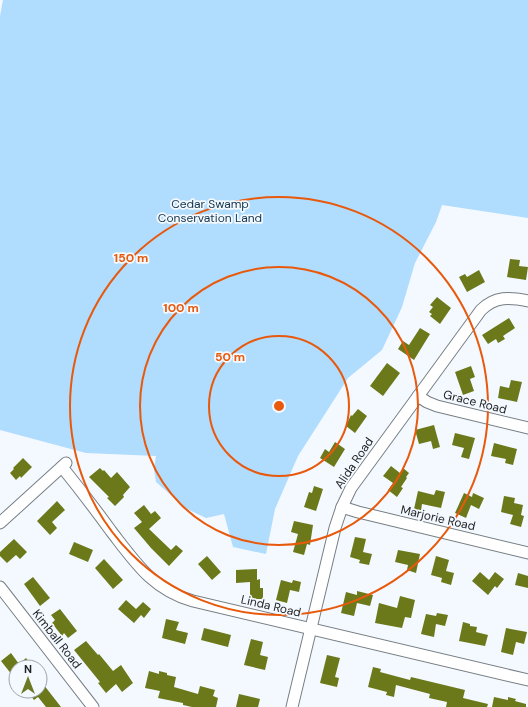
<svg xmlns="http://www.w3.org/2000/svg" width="528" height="707" font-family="'DM Sans',sans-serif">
<rect width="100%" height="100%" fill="#f3f9ff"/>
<polygon fill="#b0dcfe" points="3,0 528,0 528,218 442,205 436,222 415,263 402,307 382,350 348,378 298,456 275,509 266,554 233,547 224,514 206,518 187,509 156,482 154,469 156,456 86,453 0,430 0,16"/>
<g fill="#6c791b">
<polygon points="510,259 520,260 519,266 528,267 526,280 507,277"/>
<polygon points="479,270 485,282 467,292 459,277 465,274 467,277"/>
<polygon points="437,297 451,308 440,324 430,316 432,314 429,312 433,307 430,305"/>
<polygon points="509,318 515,328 503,336 505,339 498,343 496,339 488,344 482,335"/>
<polygon points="420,328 430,334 414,360 398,349 403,341 409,345"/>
<polygon points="387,363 400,373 383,396 370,386"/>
<polygon points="471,366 475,377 470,379 474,391 463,395 455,372"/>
<polygon points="511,380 522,382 517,402 498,398 500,386 509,388"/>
<polygon points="358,409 367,416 355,433 346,426 351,415 352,416"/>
<polygon points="434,425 440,447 433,449 431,441 419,444 415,430"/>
<polygon points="455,433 475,438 469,459 461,457 464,448 452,445"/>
<polygon points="335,442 345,449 334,467 320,458 325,449 329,452"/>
<polygon points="494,443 517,449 513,465 505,463 506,459 491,456"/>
<polygon points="23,458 32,467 21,478 20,476 16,480 10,473 14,469 13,468"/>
<polygon points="391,466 400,473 403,468 409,473 406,477 407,478 401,487 403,488 397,497 388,490 393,483 383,476"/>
<polygon points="100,468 103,471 104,470 111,478 117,472 130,487 123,495 124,497 115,506 107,498 109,497 89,477"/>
<polygon points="314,486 323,489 316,511 304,507 309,492 312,493"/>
<polygon points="436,490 445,492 441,508 422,504 421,511 414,509 418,491 434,495"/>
<polygon points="464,493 472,497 473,493 484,498 479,509 471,505 466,518 455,513"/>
<polygon points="504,496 515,498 514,503 523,505 521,515 524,516 521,527 510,524 513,515 501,512"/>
<polygon points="57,501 65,510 52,522 57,528 50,535 37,521"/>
<polygon points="144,505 151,514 155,511 161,518 149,529 171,550 176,545 183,551 169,566 151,548 134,528 142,522 134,513"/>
<polygon points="294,521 313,525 310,545 307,544 304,555 293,552 298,534 291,532"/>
<polygon points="355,537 366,539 363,552 372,554 369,565 359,563 360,560 350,557"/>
<polygon points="14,539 27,552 20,559 16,555 7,563 0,556 0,552"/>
<polygon points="74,542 93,550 88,562 69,554"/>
<polygon points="398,550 420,554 416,573 407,570 408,565 395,562"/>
<polygon points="207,556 221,572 212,580 198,564"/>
<polygon points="436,556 449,560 446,571 454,573 451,585 441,582 442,578 431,575"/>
<polygon points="104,559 123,580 113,589 95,568"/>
<polygon points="257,569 257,580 260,579 260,588 263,588 263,599 250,599 250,582 236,583 236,570"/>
<polygon points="480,572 489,580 495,572 504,579 497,588 495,586 488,595 472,581"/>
<polygon points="518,573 528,576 528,588 515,585"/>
<polygon points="33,577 50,598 40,606 24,584"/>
<polygon points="281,580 292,583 293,580 301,582 299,592 290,590 287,603 276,600"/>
<polygon points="357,591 373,595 370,606 357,603 354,616 341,613 346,592 357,595"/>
<polygon points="400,596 415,600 411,618 405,617 402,628 375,623 379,603 397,608"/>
<polygon points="126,600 136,609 143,602 151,609 144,618 141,615 134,623 118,609"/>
<polygon points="60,609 77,631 68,638 64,633 62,636 52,623 55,620 51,615"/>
<polygon points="437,613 448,615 445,626 436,624 434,637 421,634 426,614 436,616"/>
<polygon points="166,619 179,622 176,630 188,633 185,644 162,638"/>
<polygon points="463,622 470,624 470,626 477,627 476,632 488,635 485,646 459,641"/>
<polygon points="204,628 231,635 228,647 201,640"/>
<polygon points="506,628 527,632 524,644 516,642 513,655 501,652"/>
<polygon points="251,639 263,642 260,655 268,657 265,670 244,665"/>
<polygon points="86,641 98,655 99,654 113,671 121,665 133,683 122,692 116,684 106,693 98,683 100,682 74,650"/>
<polygon points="11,653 19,664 26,658 33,667 16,667 16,680 1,661"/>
<polygon points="327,655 340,658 335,677 339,678 337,687 320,683"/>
<polygon points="373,667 381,669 380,672 410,680 411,677 465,690 463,698 488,704 487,707 446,707 447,702 429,698 430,694 396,685 394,697 386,695 387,692 368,687"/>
<polygon points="149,671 159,674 159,671 167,673 167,675 176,677 174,687 198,694 200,686 215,690 213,696 218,698 216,707 192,707 183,705 183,703 158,698 160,691 145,688"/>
<polygon points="40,680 61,707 46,707 38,697 34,700 27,691 40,691"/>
<polygon points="239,694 260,699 258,707 236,707"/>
<polygon points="494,697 508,700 508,697 516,699 515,701 526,704 526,707 492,707"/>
</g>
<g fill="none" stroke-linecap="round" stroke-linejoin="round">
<g stroke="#777f84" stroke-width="13">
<g id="minor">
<polyline points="418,396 427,402 437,406 528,428"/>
<path d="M62 467C79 488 95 509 111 531 135 562 153 590 193 601L528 680"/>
<polyline points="342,507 358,512 528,553"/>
<polyline points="0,523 66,463"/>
<polyline points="0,587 93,707"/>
<path d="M292 707 335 528 342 507 351 488 481 310C495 296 510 297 528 301"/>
</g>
</g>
<use href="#minor" stroke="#fff" stroke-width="11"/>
</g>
<g fill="none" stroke="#e8590c" stroke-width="2">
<circle cx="279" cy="406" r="70"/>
<circle cx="279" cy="406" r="139"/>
<circle cx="279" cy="406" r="209"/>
</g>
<g text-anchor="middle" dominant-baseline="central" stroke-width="3.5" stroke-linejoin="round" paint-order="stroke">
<g font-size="12" fill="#13364e" stroke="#f3f9ff">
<text x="210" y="204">Cedar Swamp<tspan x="210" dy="14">Conservation Land</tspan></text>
</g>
<g font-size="12" fill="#1f2224" stroke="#f3f9ff">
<text transform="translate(475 402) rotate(14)">Grace Road</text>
<text transform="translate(354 463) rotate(-56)">Alida Road</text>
<text transform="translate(438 518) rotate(13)">Marjorie Road</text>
<text transform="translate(271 606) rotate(13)">Linda Road</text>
<text transform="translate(57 639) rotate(52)">Kimball Road</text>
</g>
</g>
<circle cx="279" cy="406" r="6" fill="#e8590c" stroke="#f3f9ff" stroke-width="2"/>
<g font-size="12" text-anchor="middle" font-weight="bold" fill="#e8590c" stroke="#f3f9ff" stroke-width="3.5" stroke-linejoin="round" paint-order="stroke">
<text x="131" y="262">150 m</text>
<text x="181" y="312">100 m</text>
<text x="230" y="361">50 m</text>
</g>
<g transform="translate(28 679)"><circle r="19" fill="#f3f9ff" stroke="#9ea3a7"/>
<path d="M0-3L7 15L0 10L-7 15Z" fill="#6b7824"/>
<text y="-6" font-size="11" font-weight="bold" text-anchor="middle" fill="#1f2224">N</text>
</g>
</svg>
